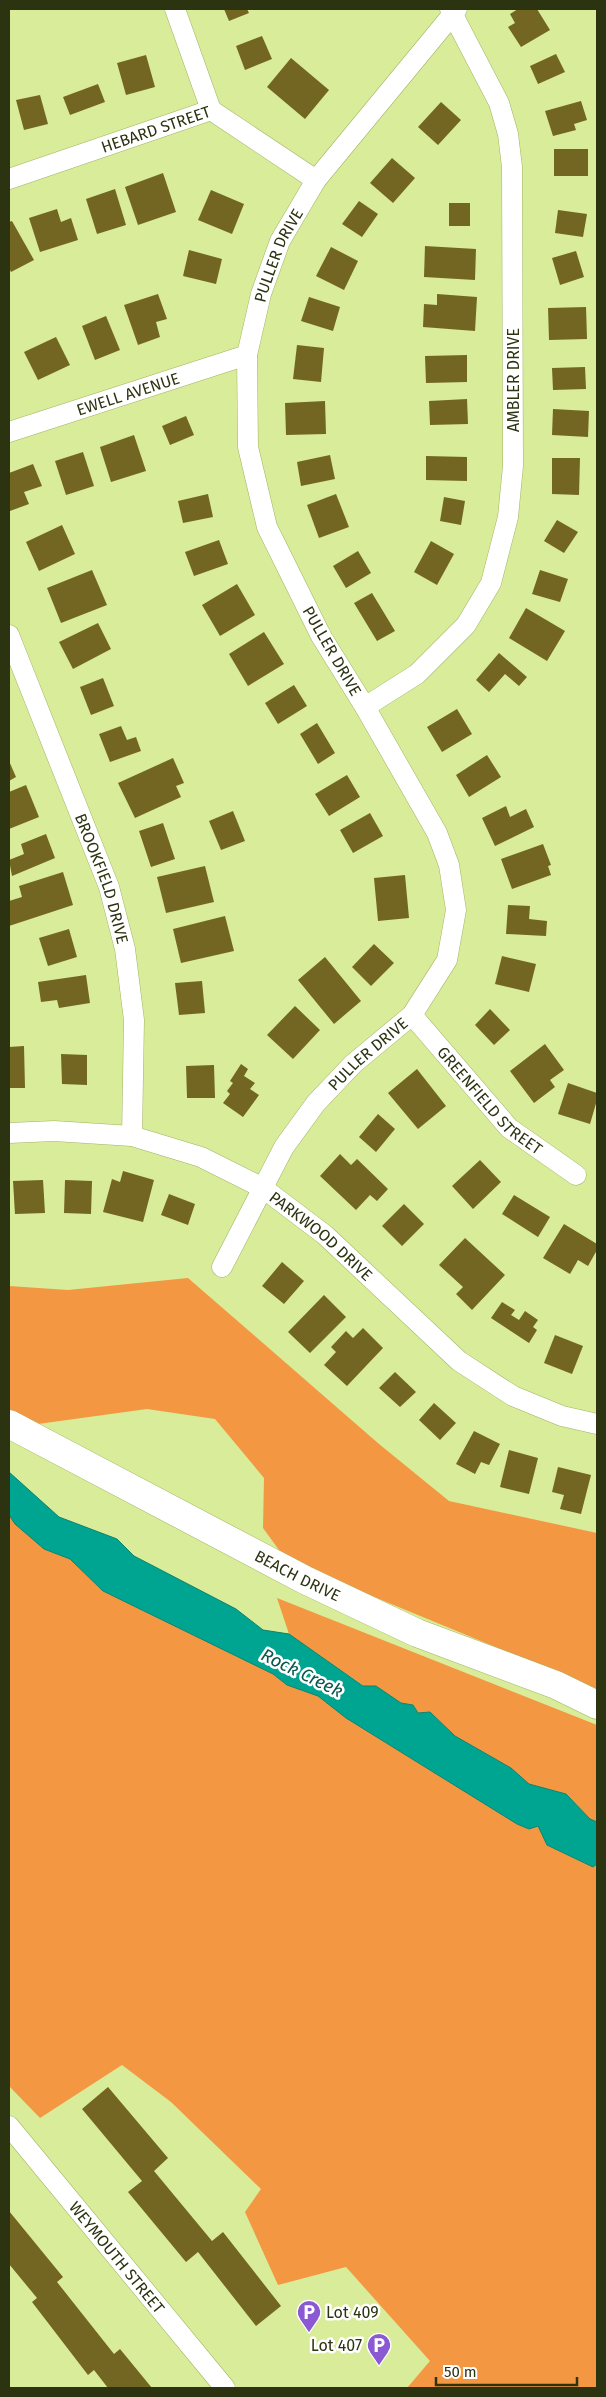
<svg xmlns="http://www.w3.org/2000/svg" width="606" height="2397" font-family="'Fira Sans',sans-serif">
<rect width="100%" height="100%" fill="#d8ec99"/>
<g fill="#f49743">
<polygon points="188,1278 379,1444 449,1501 597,1533 597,1695 549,1669 287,1561 263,1528 264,1478 215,1419 147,1409 38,1424 9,1410 9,1286 68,1290"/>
<polygon points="9,1515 44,1549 70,1559 103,1591 273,1674 287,1685 318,1696 346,1718 517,1824 529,1829 538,1826 547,1845 593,1867 597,1864 597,2388 407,2388 430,2361 346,2267 278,2285 245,2212 261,2189 171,2102 122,2065 40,2118 9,2086"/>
<polygon points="277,1598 597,1725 597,1822 590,1819 566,1794 529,1784 511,1768 455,1736 430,1712 418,1713 413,1705 401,1703 376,1686 364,1686 289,1634"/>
</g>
<polygon fill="#00a591" stroke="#0d836b" points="9,1472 59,1517 117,1539 134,1556 236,1609 263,1630 289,1634 363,1686 376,1686 401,1703 413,1705 418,1713 430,1712 455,1736 511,1768 529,1784 566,1794 590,1819 597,1822 597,1864 593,1867 547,1845 538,1826 529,1829 517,1824 346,1718 318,1696 287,1685 273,1674 103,1591 70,1559 44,1549 15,1524 9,1515"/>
<g fill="#726622">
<polygon points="224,9 247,9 249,13 229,21"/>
<polygon points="518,9 537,9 550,30 521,47 508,27 515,23 510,14"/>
<polygon points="262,36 272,59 245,70 236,46"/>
<polygon points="556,54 565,72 538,84 530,66"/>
<polygon points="146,55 155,87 126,95 117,63"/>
<polygon points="291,58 329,90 305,119 267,87"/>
<polygon points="98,84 105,102 70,115 63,97"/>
<polygon points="40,95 48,124 24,130 16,100"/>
<polygon points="581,101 587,120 574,124 576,130 553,136 545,111"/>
<polygon points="441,102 461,120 438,145 418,127"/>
<rect x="554" y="149" width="34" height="27"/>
<polygon points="392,158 415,178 393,203 370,183"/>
<polygon points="163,173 176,212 138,225 125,187"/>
<polygon points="115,189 126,225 97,234 86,199"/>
<polygon points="211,190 244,204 232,234 198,220"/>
<polygon points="359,201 378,214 362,237 342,224"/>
<rect x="449" y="203" width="21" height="23"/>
<polygon points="57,209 61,222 71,218 78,240 40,252 29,218"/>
<polygon points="558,210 587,214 583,237 555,233"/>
<polygon points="12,221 34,260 11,272 9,268 9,222"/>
<polygon points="425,246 476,249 475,280 424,277"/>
<polygon points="331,247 358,261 344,290 316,276"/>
<polygon points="189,250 222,259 216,284 183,276"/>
<polygon points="576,251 584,277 560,285 552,258"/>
<polygon points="158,294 167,319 156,322 160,337 138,345 124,305"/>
<polygon points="437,294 477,297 475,331 423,327 424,304 437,305"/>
<polygon points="309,297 340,307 333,331 301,321"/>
<polygon points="586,307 587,339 549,340 548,308"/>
<polygon points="106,316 120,350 95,360 82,326"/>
<polygon points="56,337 70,365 38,380 24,352"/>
<polygon points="297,345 324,348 321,382 293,379"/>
<polygon points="467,355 467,382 426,383 425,356"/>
<polygon points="585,367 586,389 553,390 552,368"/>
<polygon points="467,399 468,424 430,425 429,401"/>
<polygon points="325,401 326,434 286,435 285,403"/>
<polygon points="553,409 589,411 588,437 552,435"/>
<polygon points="186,416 194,435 170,445 162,426"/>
<polygon points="134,435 146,471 111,482 100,447"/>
<polygon points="83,452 94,486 66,495 55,461"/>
<polygon points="330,455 335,479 301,486 297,462"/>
<polygon points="426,456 467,457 467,481 426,480"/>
<polygon points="552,458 580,458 579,495 552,494"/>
<polygon points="33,464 42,486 24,492 29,504 10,511 9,473"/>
<polygon points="208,494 213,517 183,523 178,501"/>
<polygon points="336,494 349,527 319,538 307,505"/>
<polygon points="444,497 465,501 461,525 440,521"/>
<polygon points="557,520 578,532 564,553 544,541"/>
<polygon points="62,525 75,554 39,571 26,542"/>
<polygon points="219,540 228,564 194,576 185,552"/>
<polygon points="431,541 454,554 437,585 414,572"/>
<polygon points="358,551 371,573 346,588 333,566"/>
<polygon points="92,570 107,605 61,623 47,588"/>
<polygon points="540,570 568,579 560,602 532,594"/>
<polygon points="237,584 255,615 220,636 202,605"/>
<polygon points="372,593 395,631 377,641 354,603"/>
<polygon points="526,608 565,631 547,661 509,638"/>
<polygon points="98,623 111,649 73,669 59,642"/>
<polygon points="264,632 284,664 248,686 229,654"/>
<polygon points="499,653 527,677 519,686 505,674 489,692 476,680"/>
<polygon points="103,678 114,706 91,715 80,687"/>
<polygon points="294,685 307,706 278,724 265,703"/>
<polygon points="457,709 472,734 442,752 427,727"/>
<polygon points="317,723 335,753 318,764 300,734"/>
<polygon points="121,726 127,740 136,737 141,751 110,762 99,734"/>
<polygon points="487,755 501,777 469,797 456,775"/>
<polygon points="173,758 184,783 176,786 181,797 135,818 118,783"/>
<polygon points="9,761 16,777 9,781"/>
<polygon points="347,775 360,797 329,816 315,794"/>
<polygon points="26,785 39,817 9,829 9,792"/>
<polygon points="506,806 510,817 526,809 534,827 495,846 482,818"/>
<polygon points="233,811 245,841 221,850 209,821"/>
<polygon points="370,813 383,836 353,853 340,830"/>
<polygon points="163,823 175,859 151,867 139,831"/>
<polygon points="46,834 55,858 12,876 9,860 24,854 21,844"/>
<polygon points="543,844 551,865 548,866 551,875 512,889 501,859"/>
<polygon points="205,866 214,902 166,913 157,877"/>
<polygon points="63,872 73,905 9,926 9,901 22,897 19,886"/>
<polygon points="405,875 409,918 378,921 374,878"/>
<polygon points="508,905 530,906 529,919 547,921 546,936 506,934"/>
<polygon points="225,916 234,951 181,963 173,929"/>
<polygon points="69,929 77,957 48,966 39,938"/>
<polygon points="374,944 394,963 371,986 352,967"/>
<polygon points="502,956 536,964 529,992 495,984"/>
<polygon points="325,957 361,1001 334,1024 298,980"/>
<polygon points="86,975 90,1003 59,1008 57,1000 41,1002 38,982"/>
<polygon points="202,981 205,1013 179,1015 175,983"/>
<polygon points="295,1006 320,1030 293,1059 267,1035"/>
<polygon points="490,1009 510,1030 494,1045 475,1025"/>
<polygon points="545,1044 564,1070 550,1080 555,1087 534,1103 510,1071"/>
<polygon points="24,1046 25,1088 9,1088 9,1047"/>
<polygon points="61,1054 87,1055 87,1085 62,1084"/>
<polygon points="241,1064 248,1069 244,1076 255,1083 250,1089 259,1095 243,1117 223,1103 230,1094 227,1091 233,1083 230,1081"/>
<polygon points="214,1065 215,1098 187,1098 186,1066"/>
<polygon points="417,1069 446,1106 418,1129 388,1093"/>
<polygon points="568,1083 597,1093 597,1100 590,1124 558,1114"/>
<polygon points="378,1114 395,1129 376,1152 359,1137"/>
<polygon points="340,1154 351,1165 357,1159 388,1189 377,1201 370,1195 356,1210 320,1176"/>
<polygon points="480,1160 501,1182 473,1209 452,1186"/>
<polygon points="123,1171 154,1180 143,1222 103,1212 112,1179 120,1182"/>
<polygon points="43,1180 45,1213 15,1214 13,1181"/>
<polygon points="65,1180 92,1181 91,1214 64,1213"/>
<polygon points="169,1194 195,1204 188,1225 161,1215"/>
<polygon points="514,1195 550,1217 538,1237 502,1214"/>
<polygon points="404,1204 424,1224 402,1246 382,1226"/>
<polygon points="564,1224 597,1244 597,1250 588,1266 578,1260 570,1274 543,1258"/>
<polygon points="465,1238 505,1275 472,1310 456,1294 463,1287 439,1265"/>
<polygon points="282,1262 304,1281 284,1304 262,1286"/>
<polygon points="324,1295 346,1317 310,1353 288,1332"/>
<polygon points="502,1302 515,1310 511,1315 519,1320 525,1311 538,1320 533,1327 537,1330 529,1343 491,1318"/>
<polygon points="363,1328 383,1348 347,1386 324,1365 336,1352 331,1347 346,1331 353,1338"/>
<polygon points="555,1335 583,1346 572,1374 544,1363"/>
<polygon points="395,1372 416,1392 400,1407 379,1388"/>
<polygon points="434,1403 456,1423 440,1440 419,1420"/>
<polygon points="474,1431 500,1444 489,1465 481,1462 475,1474 456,1464"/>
<polygon points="509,1450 538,1458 529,1494 500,1487"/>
<polygon points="558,1467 591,1475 581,1514 560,1509 564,1495 552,1492"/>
<polygon points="108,2087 168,2158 154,2171 212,2241 223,2232 281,2306 256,2326 198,2252 186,2262 128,2192 142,2181 82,2109"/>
<polygon points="9,2211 63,2277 57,2282 114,2354 120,2349 152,2388 108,2388 94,2370 88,2375 32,2302 37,2298 9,2264"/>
</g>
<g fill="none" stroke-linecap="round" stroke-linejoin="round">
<g stroke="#a1b463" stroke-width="21">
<g id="street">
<polyline points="175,9 211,110"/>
<polyline points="211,110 316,180"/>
<path id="s1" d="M9 179 211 110"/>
<path id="s2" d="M9 432 247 355"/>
<path id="s3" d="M9 635 109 887 125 949 134 1020 132 1136"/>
<polyline points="365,707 417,674 466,625 491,583 508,517 513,466 512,167 508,134 499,103 450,9"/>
<path id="s4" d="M412 1015 509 1128 576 1175"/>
<path id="s5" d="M9 1133 54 1131 132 1136 201 1157 263 1188 325 1235 459 1361 513 1396 562 1416 597 1424"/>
<path id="s6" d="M222 1267 284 1147 316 1103 353 1064 412 1015 447 960 456 910 449 865 437 833 365 707 321 636 267 527 248 447 247 355 261 294 280 241 316 180 457 9"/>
<path id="s7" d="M9 2126 225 2388"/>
</g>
</g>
<g stroke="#a1b463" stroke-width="29">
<g id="secondary">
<path id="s8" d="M9 1424 305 1580 417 1633 556 1685 597 1705"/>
</g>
</g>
<use href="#street" stroke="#fff" stroke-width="20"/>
<use href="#secondary" stroke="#fff" stroke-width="28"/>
</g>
<defs>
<g id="parking-pin" transform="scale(1.25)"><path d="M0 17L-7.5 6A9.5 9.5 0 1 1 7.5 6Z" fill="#8b5ad3" stroke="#fff"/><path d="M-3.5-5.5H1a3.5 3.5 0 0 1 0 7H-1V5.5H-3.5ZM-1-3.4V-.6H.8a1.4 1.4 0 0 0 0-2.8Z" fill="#fff"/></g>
</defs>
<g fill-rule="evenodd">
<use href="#parking-pin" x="309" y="2312"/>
<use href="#parking-pin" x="379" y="2345"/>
</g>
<g text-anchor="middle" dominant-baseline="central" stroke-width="5" stroke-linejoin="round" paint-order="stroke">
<g font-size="16" fill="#2c3311" stroke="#fff">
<text stroke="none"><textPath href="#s1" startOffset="155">HEBARD STREET</textPath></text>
<text stroke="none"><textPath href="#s6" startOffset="1145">PULLER DRIVE</textPath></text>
<text transform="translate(513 380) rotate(-90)">AMBLER DRIVE</text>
<text stroke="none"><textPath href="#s2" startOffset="125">EWELL AVENUE</textPath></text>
<text transform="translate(332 651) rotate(60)">PULLER DRIVE</text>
<text stroke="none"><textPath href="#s3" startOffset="261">BROOKFIELD DRIVE</textPath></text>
<text stroke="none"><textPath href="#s6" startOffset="261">PULLER DRIVE</textPath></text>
<text stroke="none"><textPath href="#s4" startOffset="116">GREENFIELD STREET</textPath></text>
<text stroke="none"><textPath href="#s5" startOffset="340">PARKWOOD DRIVE</textPath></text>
<text stroke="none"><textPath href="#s8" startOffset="326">BEACH DRIVE</textPath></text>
<text stroke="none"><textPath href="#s7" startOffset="170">WEYMOUTH STREET</textPath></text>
</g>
<g font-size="16" fill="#2c3311" stroke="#fff" text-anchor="start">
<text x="326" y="2312">Lot 409</text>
<text x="362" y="2345" text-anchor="end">Lot 407</text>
</g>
<g font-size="18" font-style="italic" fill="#0b574c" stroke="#fff">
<text transform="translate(302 1673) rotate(26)">Rock Creek</text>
</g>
</g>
<rect width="606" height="2397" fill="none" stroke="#2c3311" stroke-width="20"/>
<path d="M436 2377v8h141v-8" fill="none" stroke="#2c3311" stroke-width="2.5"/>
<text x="444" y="2377" font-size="15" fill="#2c3311" stroke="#ffffff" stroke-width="4" paint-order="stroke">50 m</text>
</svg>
